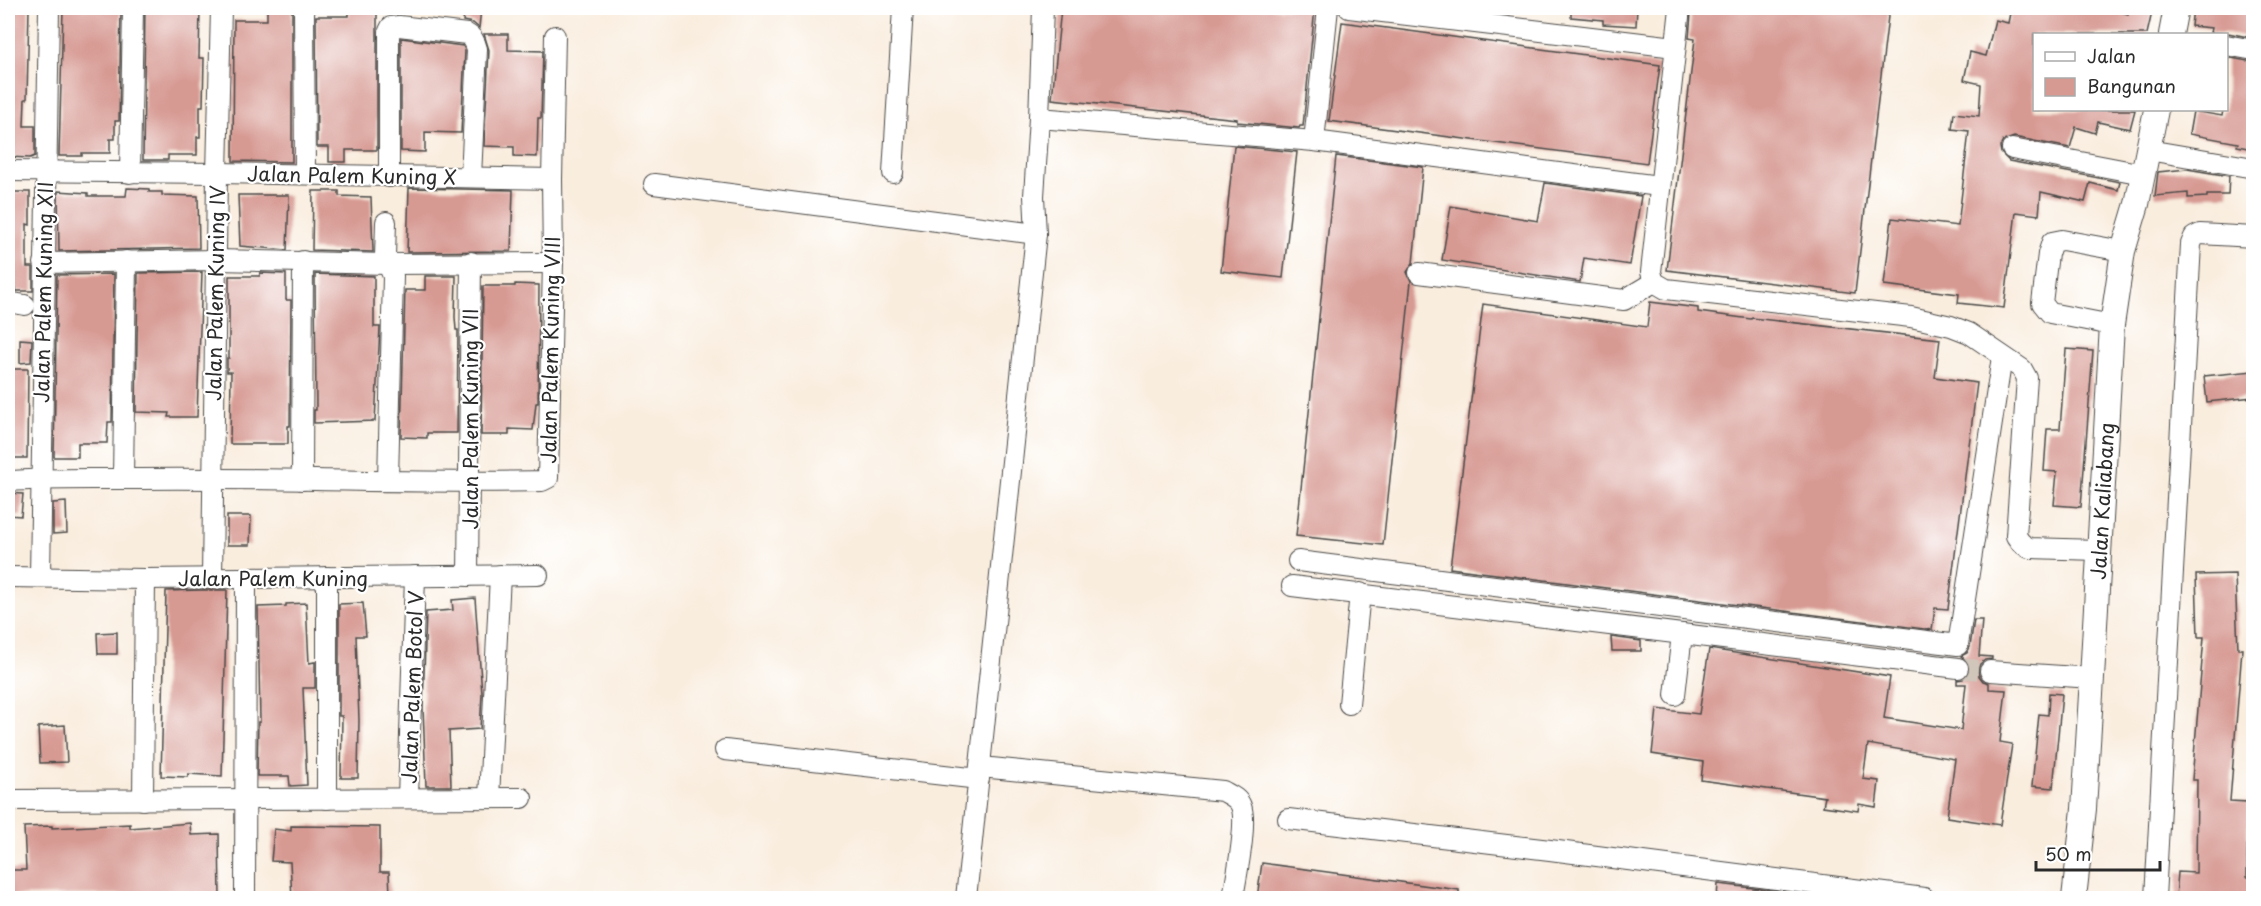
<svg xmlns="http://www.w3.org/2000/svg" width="2261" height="906" font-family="'Playpen Sans',sans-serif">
<rect width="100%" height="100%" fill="#fff"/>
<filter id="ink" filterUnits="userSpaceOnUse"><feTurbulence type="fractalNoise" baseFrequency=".0167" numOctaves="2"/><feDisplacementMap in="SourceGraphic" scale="12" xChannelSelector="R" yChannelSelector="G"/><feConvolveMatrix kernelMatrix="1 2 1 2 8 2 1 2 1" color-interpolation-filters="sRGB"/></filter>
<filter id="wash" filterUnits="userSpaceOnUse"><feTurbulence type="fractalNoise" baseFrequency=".008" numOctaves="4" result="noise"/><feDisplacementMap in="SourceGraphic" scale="24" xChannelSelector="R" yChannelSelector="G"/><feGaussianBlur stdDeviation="1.35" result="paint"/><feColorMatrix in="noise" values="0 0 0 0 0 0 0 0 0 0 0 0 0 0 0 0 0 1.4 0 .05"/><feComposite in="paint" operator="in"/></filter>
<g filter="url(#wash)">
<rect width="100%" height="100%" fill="#f9edde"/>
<g id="blocks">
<g fill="#d79a93">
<polygon points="9,8 29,8 27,99 25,99 24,126 35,126 35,156 30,158 8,157"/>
<polygon points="63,8 121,8 119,121 115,121 115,139 110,139 110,153 82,153 82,156 59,156"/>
<polygon points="145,8 200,8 199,58 204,58 203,106 200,106 200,137 197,137 197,155 168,155 168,160 143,160"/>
<polygon points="267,8 292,8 292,162 233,161 234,20 267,20"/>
<polygon points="349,8 377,8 377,150 346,150 346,162 329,162 329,147 317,147 316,16 349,16"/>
<polygon points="465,8 481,8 479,28 473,23 463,21"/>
<polygon points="1061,8 1315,8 1303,126 1300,126 1299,128 1237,122 1237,119 1052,99"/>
<polygon points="1571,8 1637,8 1636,26 1603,24 1603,20 1571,17"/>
<polygon points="1699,8 1889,8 1855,293 1667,270 1695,39 1689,38 1691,14 1698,15"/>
<polygon points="2011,8 2108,8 2128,14 2129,8 2153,8 2147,34 2034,34 2034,110 2135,110 2130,129 2098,122 2095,133 2076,127 2070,148 2014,137 2003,141 2000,147 2001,153 2009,161 2120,182 2118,190 2090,183 2085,202 2041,192 2039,215 2016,212 2004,308 1958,303 1959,294 1884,285 1892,218 1958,226 1969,131 1952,129 1954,113 1979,116 1981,84 1964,80 1970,52 1986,56 1995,20 2008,23"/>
<polygon points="2193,8 2241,8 2253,10 2253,38 2228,33 2211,33 2212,28 2191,26"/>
<polygon points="1342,22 1660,65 1647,163 1329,121"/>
<polygon points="484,34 508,34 508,50 543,51 541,118 538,118 537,157 514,156 514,147 484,146 489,50"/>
<polygon points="401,38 463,46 465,50 461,133 425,132 425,152 401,151"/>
<polygon points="2226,57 2253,62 2253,149 2237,146 2238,143 2189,134 2193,111 2222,116 2223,110 2226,110"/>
<polygon points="1234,146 1297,152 1283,278 1221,271"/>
<polygon points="1336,156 1423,167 1413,263 1407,272 1411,281 1383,545 1296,536"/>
<polygon points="2187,169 2229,176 2228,195 2207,195 2207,197 2188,198 2188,193 2155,196 2158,172"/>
<polygon points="1545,183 1641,196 1630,265 1584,258 1580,282 1442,260 1451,206 1538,221"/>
<polygon points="127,188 149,189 149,192 162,192 162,195 198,196 199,248 59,251 58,191 88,193 88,196 126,196"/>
<polygon points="409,188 513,190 511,251 407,252"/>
<polygon points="313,191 339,191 339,196 371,197 373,252 312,250"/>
<polygon points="8,192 30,192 30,225 27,224 27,267 33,267 33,291 16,291 16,288 8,288"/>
<polygon points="238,195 289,195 287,250 240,246"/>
<polygon points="202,272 197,417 168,417 169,413 136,412 138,273"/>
<polygon points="260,273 286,274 286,300 291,300 290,426 288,426 288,444 230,444 231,372 227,372 227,358 229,358 229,276 260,276"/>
<polygon points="114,274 112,422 108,422 107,443 78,443 78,457 54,457 57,275"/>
<polygon points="315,274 374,276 374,327 380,327 375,421 314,423 314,410 316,410"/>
<polygon points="425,276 456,276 455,317 456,330 458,330 457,433 427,433 427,438 401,437 405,290 425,290"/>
<polygon points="515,284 539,285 538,403 536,403 533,430 509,429 509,435 481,435 483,286 515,286"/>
<polygon points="1650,302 1698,308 1698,312 1751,319 1752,318 1940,339 1935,377 1977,383 1948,609 1935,608 1932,630 1450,568 1483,304 1647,327"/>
<polygon points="20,339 32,340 31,362 20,363"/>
<polygon points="2066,349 2093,351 2081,507 2054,505 2057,472 2044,471 2047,429 2060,429"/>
<polygon points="8,369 28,369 27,458 8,458"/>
<polygon points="2253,371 2253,397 2207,402 2204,376"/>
<polygon points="8,493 23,494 21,516 8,515"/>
<polygon points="66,502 67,533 53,534 53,503"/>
<polygon points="227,516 251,516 250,545 227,545"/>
<polygon points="2235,574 2238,649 2242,649 2230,801 2248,802 2247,877 2253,877 2252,898 2176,898 2178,872 2196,873 2197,780 2192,780 2204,637 2198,637 2196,575"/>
<polygon points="200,590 227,590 222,776 188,774 188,777 161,776 166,591"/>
<polygon points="475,598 482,694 480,729 449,731 451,786 426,786 423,708 426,612 453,610 452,600"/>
<polygon points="306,603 309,663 315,662 315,688 303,688 307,785 290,786 289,776 257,776 258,722 260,722 258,607 286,606 286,604"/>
<polygon points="363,603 366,636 356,636 359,720 358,778 341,778 342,716 339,716 339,604"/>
<polygon points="1974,620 1982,620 1979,656 1992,657 1992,659 1985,660 1980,664 1978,670 1979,676 1983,681 1989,683 1989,689 2006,690 2000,742 2012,744 2000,825 1947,817 1955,759 1868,744 1863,779 1879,781 1876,807 1859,804 1858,811 1823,806 1825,797 1701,780 1703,762 1652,754 1657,709 1699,714 1709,649 1890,677 1884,718 1961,730 1966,684 1957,684 1957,680 1963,679 1970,670 1969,663 1961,656 1967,653 1970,647"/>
<polygon points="117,632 117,654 98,654 97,633"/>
<polygon points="1611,637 1641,641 1641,651 1612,651"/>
<polygon points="2049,693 2062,694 2053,788 2032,786 2039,714 2048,715"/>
<polygon points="65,725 67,762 40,763 38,727"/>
<polygon points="190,823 191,835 219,834 220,898 170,897 170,894 8,896 8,870 26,870 24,827 52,826 52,828 130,824 130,828"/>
<polygon points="291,826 380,827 380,872 389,872 390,895 292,898 290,862 271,861 274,829 291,831"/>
<polygon points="1262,863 1459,890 1459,898 1257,898"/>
<polygon points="1718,884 1779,891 1778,898 1717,898"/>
</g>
</g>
</g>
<g filter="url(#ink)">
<use href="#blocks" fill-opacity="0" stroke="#4a4846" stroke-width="1.5"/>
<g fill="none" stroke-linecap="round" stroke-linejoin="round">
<polyline stroke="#d0c6ba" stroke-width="20" stroke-dasharray="20 10" stroke-linecap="butt" points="1958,668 1990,671"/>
<g stroke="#4a4846" stroke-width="22">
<g id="minor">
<polyline points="304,8 305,174"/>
<polyline points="1349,8 1675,47"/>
<polyline points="1680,8 1651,272 1654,282 1666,289 1911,317 1951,326 1969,333 2022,369 2027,378 2016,536 2021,543 2029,548 2098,550"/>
<polyline points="2226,45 2254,50"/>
<polyline points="1039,118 1043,8"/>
<polyline points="1314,141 1328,8"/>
<polyline points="2012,149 2143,174"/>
<polyline points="2148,150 2254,168"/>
<polyline points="8,171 217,173 552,179"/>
<polyline points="130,173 133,8"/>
<polyline points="893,173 903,8"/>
<path d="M389 177V31L391 27 399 26 467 34C473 37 475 42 477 49L471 177"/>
<polyline points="654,184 1036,234 966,898"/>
<polyline points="386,222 385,257 393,276 388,480"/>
<polyline points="1036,234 1034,196 1039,118 1314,141 1659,186"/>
<polyline points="44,263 216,260 388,264 553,263"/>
<polyline points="1419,273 1624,300 1654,282"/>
<polyline points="8,302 25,305"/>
<polyline points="2112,325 2050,313 2042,303 2048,254 2052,242 2062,240 2123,251"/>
<polyline points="123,479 126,261"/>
<polyline points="302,480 303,261"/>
<path d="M8 481C49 478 90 479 131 479 268 477 405 484 542 481L548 478 553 263 552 179 555 36"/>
<polyline points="1298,561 1958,645 2002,357"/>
<polyline points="468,576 471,262"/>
<polyline points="8,577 145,579 538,575"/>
<polyline points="40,577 49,8"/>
<polyline points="327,577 327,799"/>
<polyline points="212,578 217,173 221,8"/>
<polyline points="1292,586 1958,668"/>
<polyline points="1990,671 2092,678"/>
<polyline points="1675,695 1682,634"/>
<polyline points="1349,704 1360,593"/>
<polyline points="725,750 979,779"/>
<path d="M981 767 1223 791C1230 795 1238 798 1241 806 1248 823 1236 878 1233 898"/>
<polyline points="408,798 415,576"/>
<polyline points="489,798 500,575"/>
<polyline points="8,800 522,798"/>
<polyline points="143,800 145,579"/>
<polyline points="1288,819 1550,850 1924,898"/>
<polyline points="245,898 246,578"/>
<polyline points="2155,898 2191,244 2194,237 2200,234 2254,237"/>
</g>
</g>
<g stroke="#4a4846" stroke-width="26">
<g id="major">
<polyline points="2171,34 2176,8"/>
<path id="s1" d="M2074 898 2084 809 2092 678 2112 325 2123 251 2137 204 2156 110"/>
</g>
</g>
<use href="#minor" stroke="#fff" stroke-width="20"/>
<use href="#major" stroke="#fff" stroke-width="24"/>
</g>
</g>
<g text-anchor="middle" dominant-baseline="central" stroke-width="4.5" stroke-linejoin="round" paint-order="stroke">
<g font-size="20" fill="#2b2b2b" stroke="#fff">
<text transform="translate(352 175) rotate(1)">Jalan Palem Kuning X</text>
<text transform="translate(43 292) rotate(-89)">Jalan Palem Kuning XII</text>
<text transform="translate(215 293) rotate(-89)">Jalan Palem Kuning IV</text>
<text transform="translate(550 350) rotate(-89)">Jalan Palem Kuning VIII</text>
<text transform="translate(470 419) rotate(-90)">Jalan Palem Kuning VII</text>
<text stroke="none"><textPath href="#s1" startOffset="398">Jalan Kaliabang</textPath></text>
<text x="273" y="578">Jalan Palem Kuning</text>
<text transform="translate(412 687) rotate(-88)">Jalan Palem Botol V</text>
</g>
</g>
<rect width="2261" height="906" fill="none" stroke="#fff" stroke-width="30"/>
<rect x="2033" y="33" width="195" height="78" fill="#ffffff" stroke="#aaaaaa" stroke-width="1.5"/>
<rect x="2045" y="52" width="30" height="9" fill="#ffffff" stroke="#aaaaaa" stroke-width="1.5"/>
<text x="2087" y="63" font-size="18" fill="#2b2b2b">Jalan</text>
<rect x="2045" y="78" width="30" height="18" fill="#d79a93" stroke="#aaaaaa" stroke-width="1.5"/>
<text x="2087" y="93" font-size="18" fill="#2b2b2b">Bangunan</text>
<path d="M2036 861v9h124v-9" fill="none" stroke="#2b2b2b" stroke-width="3"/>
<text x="2045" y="861" font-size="18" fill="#2b2b2b" stroke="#ffffff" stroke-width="4.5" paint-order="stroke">50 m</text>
</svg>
